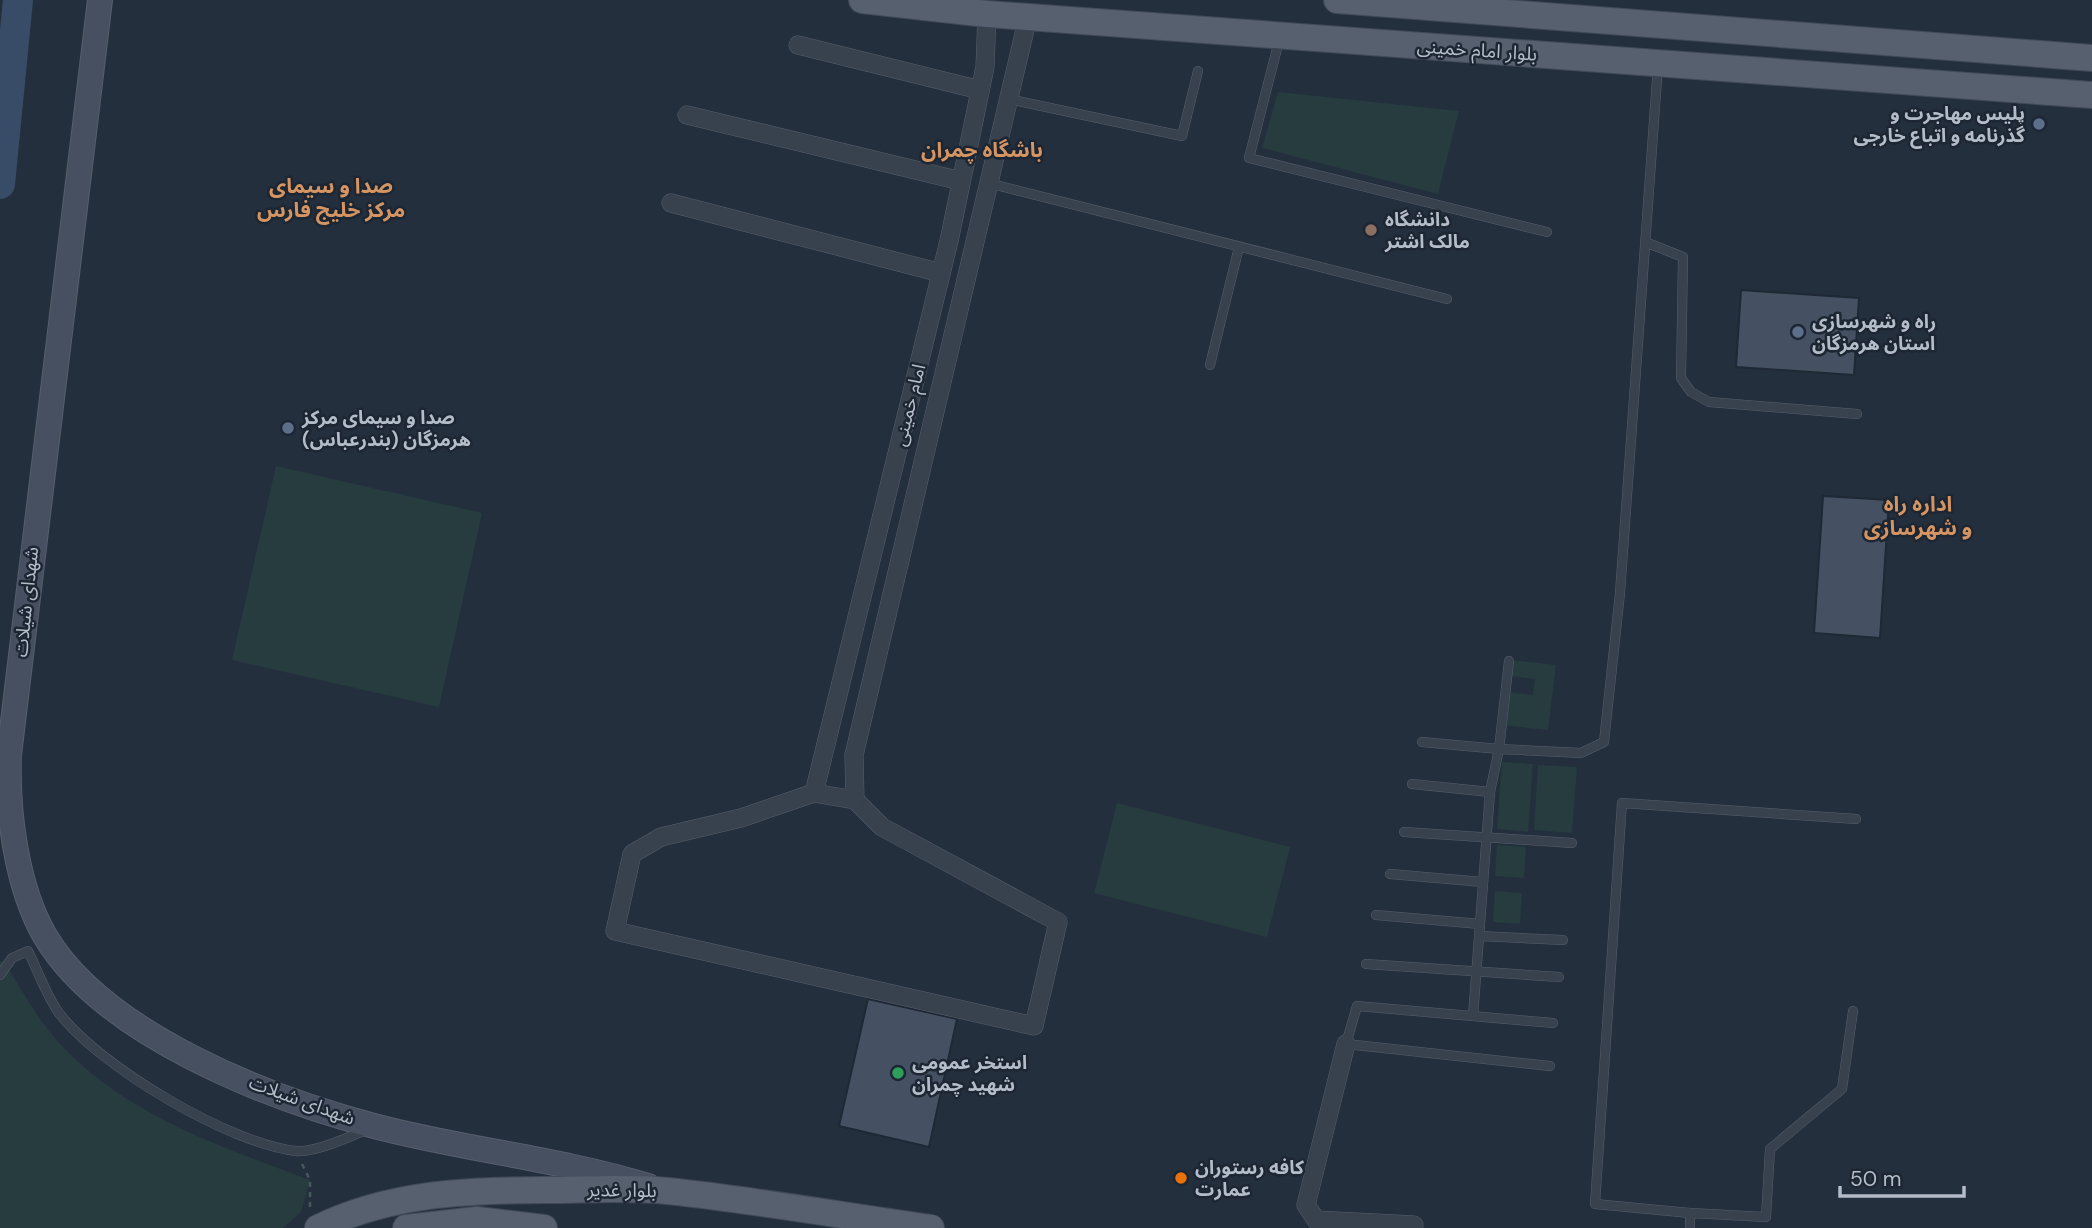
<svg xmlns="http://www.w3.org/2000/svg" width="2092" height="1228" font-family="'DM Sans','Noto Sans Arabic',sans-serif">
<rect width="100%" height="100%" fill="#242f3e"/>
<g fill="#263c3f">
<polygon points="1278,92 1459,111 1438,194 1262,148"/>
<polygon points="276,466 482,513 439,707 232,660"/>
<polygon points="1509,660 1556,665 1548,730 1502,725 1506,692 1533,695 1535,679 1508,676"/>
<polygon points="1502,762 1533,764 1528,832 1497,829"/>
<polygon points="1538,765 1577,767 1572,833 1534,830"/>
<polygon points="1117,803 1290,847 1267,937 1094,893"/>
<polygon points="1497,845 1526,847 1524,878 1495,876"/>
<polygon points="1495,891 1522,893 1520,924 1493,922"/>
<path d="M0 961 4 962C22 990 39 1022 62 1046 128 1116 222 1147 310 1180L301 1212 283 1228H0Z"/>
</g>
<g fill="none" stroke-linecap="round" stroke-linejoin="round">
<polyline stroke="#394c67" stroke-width="30" points="0,184 18,0"/>
</g>
<g fill="#455162" stroke="#1f2835" stroke-width="2">
<polygon points="1741,290 1859,298 1854,375 1736,367"/>
<polygon points="1823,496 1889,500 1880,638 1814,633"/>
<polygon points="868,999 957,1019 929,1147 839,1126"/>
</g>
<g fill="none" stroke-linecap="round" stroke-linejoin="round">
<g stroke="#565f6c" stroke-width="10">
<g id="lane">
<polyline points="1280,37 1249,158 1547,232"/>
<polyline points="1008,99 1182,136 1198,71"/>
<polyline points="988,183 1447,299"/>
<polyline points="1645,242 1683,257 1681,378 1691,392 1709,402 1857,414"/>
<polyline points="1210,365 1239,247"/>
<polyline points="1422,742 1499,749 1509,661"/>
<polyline points="1412,784 1490,792"/>
<polyline points="1404,832 1572,843"/>
<polyline points="1390,874 1483,882"/>
<polyline points="1376,915 1480,924"/>
<polyline points="1479,936 1563,940"/>
<polyline points="1366,964 1559,977"/>
<path d="M0 975 12 958 28 951C38 971 46 995 59 1013 99 1066 230 1144 296 1151 313 1153 351 1137 367 1129"/>
<polyline points="1473,1016 1490,792 1499,749 1581,753 1604,742 1620,593 1658,65"/>
<polyline points="1550,1066 1346,1044 1357,1006 1553,1023"/>
<polyline points="1690,1213 1595,1204 1622,803 1856,819"/>
<polyline points="1690,1228 1690,1213 1766,1217 1770,1149 1842,1089 1853,1011"/>
</g>
</g>
<g stroke="#565f6c" stroke-width="19">
<g id="street">
<polyline points="798,45 980,90"/>
<polyline points="687,115 961,181"/>
<polyline points="671,203 941,273"/>
<polygon points="814,793 855,800 882,827 1058,922 1034,1026 615,931 632,854 661,837 741,818"/>
<polyline points="814,793 949,241 985,67 987,14"/>
<polyline points="855,800 854,755 1028,17"/>
<polyline points="1346,1044 1306,1205 1316,1220 1414,1225"/>
</g>
</g>
<g stroke="#565f6c" stroke-width="26">
<path id="secondary" d="M100 0 9 755C7 811 16 886 45 936 103 1034 268 1098 374 1126 465 1150 556 1158 648 1186"/>
</g>
<g stroke="#414a57" stroke-width="28">
<g id="primary">
<polyline points="862,0 987,14 2092,95"/>
<polyline points="1337,0 2092,58"/>
<path d="M318 1228C390 1193 467 1190 546 1190 586 1190 628 1187 668 1191 755 1200 843 1216 931 1228"/>
<polyline points="406,1228 477,1220 544,1228"/>
</g>
</g>
<polyline stroke="#44595c" stroke-width="2.5" stroke-dasharray="5 5" stroke-linecap="butt" points="302,1164 310,1180 310,1208"/>
<use href="#lane" stroke="#38414e" stroke-width="9"/>
<use href="#street" stroke="#38414e" stroke-width="18"/>
<use href="#secondary" stroke="#465061" stroke-width="24"/>
<use href="#primary" stroke="#56606e" stroke-width="26"/>
</g>
<g fill="#5c6f8a" stroke="#1d2633" stroke-width="2.5">
<circle cx="2039" cy="124" r="7"/>
<circle cx="1798" cy="332" r="7"/>
<circle cx="288" cy="428" r="7"/>
</g>
<circle fill="#8d6e63" stroke="#1d2633" stroke-width="2.5" cx="1371" cy="230" r="7"/>
<circle fill="#2e9e5b" stroke="#1d2633" stroke-width="2.5" cx="898" cy="1073" r="7"/>
<circle fill="#e8710a" stroke="#1d2633" stroke-width="2.5" cx="1181" cy="1178" r="7"/>
<g text-anchor="middle" dominant-baseline="central" stroke-width="5" stroke-linejoin="round" paint-order="stroke">
<g font-size="19" fill="#b4bcc9" stroke="#1d2633">
<text transform="translate(1477 50) rotate(4)">بلوار امام خمینی</text>
<text transform="translate(909 405) rotate(-76)">امام خمینی</text>
<text transform="translate(26 602) rotate(-84)">شهدای شیلات</text>
<text transform="translate(302 1100) rotate(20)">شهدای شیلات</text>
<text transform="translate(622 1190) rotate(1)">بلوار غدیر</text>
</g>
<g font-size="19" font-weight="bold" fill="#b4bcc9" stroke="#1d2633" text-anchor="start">
<text x="2025" y="113" text-anchor="end">پلیس مهاجرت و<tspan x="2025" dy="22">گذرنامه و اتباع خارجى</tspan></text>
<text x="1385" y="219">دانشگاه<tspan x="1385" dy="22">مالک اشتر</tspan></text>
<text x="1812" y="321">راه و شهرسازی<tspan x="1812" dy="22">استان هرمزگان</tspan></text>
<text x="302" y="417">صدا و سیمای مرکز<tspan x="302" dy="22">هرمزگان (بندرعباس)</tspan></text>
<text x="912" y="1062">استخر عمومی<tspan x="912" dy="22">شهید چمران</tspan></text>
<text x="1195" y="1167">کافه رستوران<tspan x="1195" dy="22">عمارت</tspan></text>
</g>
<g font-size="21" font-weight="bold" fill="#d59563" stroke="#1d2633">
<text x="982" y="150">باشگاه چمران</text>
<text x="331" y="186">صدا و سیمای<tspan x="331" dy="24">مرکز خلیج فارس</tspan></text>
<text x="1918" y="504">اداره راه<tspan x="1918" dy="24">و شهرسازی</tspan></text>
</g>
</g>
<path d="M1840 1186v10h124v-10" fill="none" stroke="#b4bcc9" stroke-width="3.5"/>
<text x="1850" y="1186" font-size="21" fill="#b4bcc9" stroke="#1d2633" stroke-width="5" paint-order="stroke">50 m</text>
</svg>
